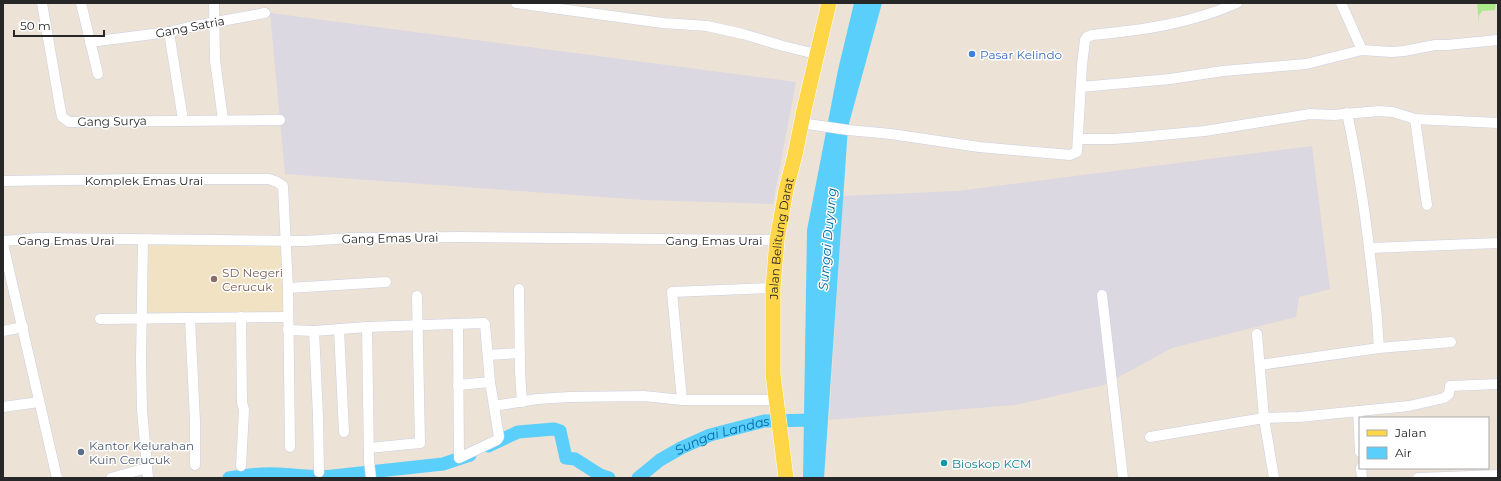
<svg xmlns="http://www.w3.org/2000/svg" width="1501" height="481" font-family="Montserrat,sans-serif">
<rect width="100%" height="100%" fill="#ece2d6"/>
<g fill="#dbd8e2">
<polygon points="270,13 796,82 773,204 644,200 285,174"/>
<polygon points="1312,146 1330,289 1299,297 1296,317 1172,348 1104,385 1015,405 829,420 843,196 957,191"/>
</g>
<polygon fill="#f0e2c2" points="281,243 283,314 146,312 145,246"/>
<polygon fill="#aaea8b" points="1477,3 1496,3 1495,10 1482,11 1479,16 1479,24"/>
<polygon fill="#5acffc" points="854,3 882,3 848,127 824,478 803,478 807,230 838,70"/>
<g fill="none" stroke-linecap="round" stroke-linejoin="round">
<g stroke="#5acffc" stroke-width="13">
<polyline points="488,446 518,432 554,429 560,431 566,458 575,459 600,475 609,478"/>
<path d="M229 478C245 475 263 473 279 474 298 475 315 478 333 476L443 464 470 455"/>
<path id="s1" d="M638 478 660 460 681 448 710 435 764 421 816 420"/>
</g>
<g stroke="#cbcfe2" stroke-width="11">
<g id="minor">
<polyline points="42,3 60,107 62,117 69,122 280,120"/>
<polyline points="81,3 98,74"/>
<polyline points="214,3 215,60 223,120"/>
<polyline points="516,3 663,23 707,26 743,34 783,46 816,54"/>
<polyline points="1341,3 1362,50"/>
<polyline points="169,32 183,120"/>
<polyline points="90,42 169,32 189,27 265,13"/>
<polyline points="1081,87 1170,79 1223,71 1306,64 1362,50 1391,52 1404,51 1435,45 1447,45 1498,40"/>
<path d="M1347 113C1359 169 1367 225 1373 282 1376 304 1378 326 1379 348"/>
<polyline points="1415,119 1427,205"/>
<path d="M801 123 848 130 891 134 979 147 1070 155 1077 152 1082 65 1085 40 1087 37 1092 35C1142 30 1190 24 1237 3"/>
<polyline points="1078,139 1113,139 1140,137 1205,131 1310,114 1334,115 1379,111 1393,112 1415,119 1498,123"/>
<polyline points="3,181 135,179 269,179 277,182 283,186 288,288 290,447"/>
<polyline points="143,240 141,360 142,410 148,478"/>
<polyline points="3,241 39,238 304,241 352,238 460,237 777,240"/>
<polyline points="3,244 57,478"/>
<polyline points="1370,248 1498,243"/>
<polyline points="288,288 386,282"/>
<polyline points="519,289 520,372 522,402"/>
<polyline points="1102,295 1123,478"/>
<polyline points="241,317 242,402 244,410 241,466"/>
<polyline points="190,318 195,421 195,465"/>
<polyline points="100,319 288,317"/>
<polyline points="367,327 369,461 371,478"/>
<polyline points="339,329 344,432"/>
<polyline points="288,330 314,331 367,327 484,323 485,324 490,382 499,437 497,440 459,458 458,325"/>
<polyline points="3,331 23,327"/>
<polyline points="314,331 318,416 319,472"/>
<polyline points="1257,334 1264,418 1274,478"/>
<polyline points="488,355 520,353"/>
<polyline points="1260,365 1379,348 1451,342"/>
<polyline points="458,385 490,382"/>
<polyline points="682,400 672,292 773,288"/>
<polyline points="494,406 537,399 570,397 644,396 682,400 777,400"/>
<polyline points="3,407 39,402"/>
<polyline points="1358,411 1360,452"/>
<polyline points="1150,437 1264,418 1299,417 1409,406 1444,398 1449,394 1450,386 1498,384"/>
<polyline points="369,448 420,443 417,296"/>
<polyline points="1361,468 1362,478"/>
<polyline points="111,478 147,468"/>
<polyline points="1418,478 1498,475"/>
</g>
</g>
<g stroke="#fff" stroke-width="16">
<g id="primary">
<path id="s2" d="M786 478 773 374V288L777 240 786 190 795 155 804 110 829 3"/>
</g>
</g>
<use href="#minor" stroke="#fff" stroke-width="10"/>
<use href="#primary" stroke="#ffd647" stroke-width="15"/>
</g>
<circle fill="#3f7fe0" stroke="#fff" stroke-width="1.5" cx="972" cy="54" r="4"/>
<circle fill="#8d6e63" stroke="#fff" stroke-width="1.5" cx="214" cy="279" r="4"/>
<circle fill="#5c6f8a" stroke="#fff" stroke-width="1.5" cx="81" cy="452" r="4"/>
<circle fill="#0f9aa8" stroke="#fff" stroke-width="1.5" cx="944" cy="463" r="4"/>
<g text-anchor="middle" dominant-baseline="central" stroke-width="3" stroke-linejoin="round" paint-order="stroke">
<g font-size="12" fill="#272727" stroke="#fff">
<text transform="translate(190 27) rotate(-11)">Gang Satria</text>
<text transform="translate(112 121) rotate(-1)">Gang Surya</text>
<text x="144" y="180">Komplek Emas Urai</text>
<text transform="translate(390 238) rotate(-1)">Gang Emas Urai</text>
<text stroke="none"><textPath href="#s2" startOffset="241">Jalan Belitung Darat</textPath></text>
<text x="66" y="240">Gang Emas Urai</text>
<text x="714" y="240">Gang Emas Urai</text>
</g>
<g font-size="12" fill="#366cbe" stroke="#fff" text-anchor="start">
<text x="980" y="54">Pasar Kelindo</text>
</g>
<g font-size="12" fill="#785e54" stroke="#fff" text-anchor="start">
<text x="222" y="272">SD Negeri<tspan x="222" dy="14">Cerucuk</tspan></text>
</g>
<g font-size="12" fill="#4e5e75" stroke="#fff" text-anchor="start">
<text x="89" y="445">Kantor Kelurahan<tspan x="89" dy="14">Kuin Cerucuk</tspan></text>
</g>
<g font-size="12" fill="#0d838f" stroke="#fff" text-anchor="start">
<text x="952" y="463">Bioskop KCM</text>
</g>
<g font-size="13" font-style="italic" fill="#0068a1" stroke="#fff">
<text transform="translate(827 239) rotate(-85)">Sungai Duyung</text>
<text stroke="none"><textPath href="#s1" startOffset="96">Sungai Landas</textPath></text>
</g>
</g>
<rect width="1501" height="481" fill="none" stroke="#272727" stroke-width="8"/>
<rect x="1359" y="417" width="130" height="52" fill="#ffffff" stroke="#a9a9a9"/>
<rect x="1367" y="430" width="20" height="6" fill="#ffd647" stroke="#a9a9a9"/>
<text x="1395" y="437" font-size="12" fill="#272727">Jalan</text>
<rect x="1367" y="447" width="20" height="12" fill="#5acffc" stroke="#a9a9a9"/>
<text x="1395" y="457" font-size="12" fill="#272727">Air</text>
<path d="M14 30v6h90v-6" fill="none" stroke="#272727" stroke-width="2"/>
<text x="20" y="30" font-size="12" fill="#272727" stroke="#ffffff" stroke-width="3" paint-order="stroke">50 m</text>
</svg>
